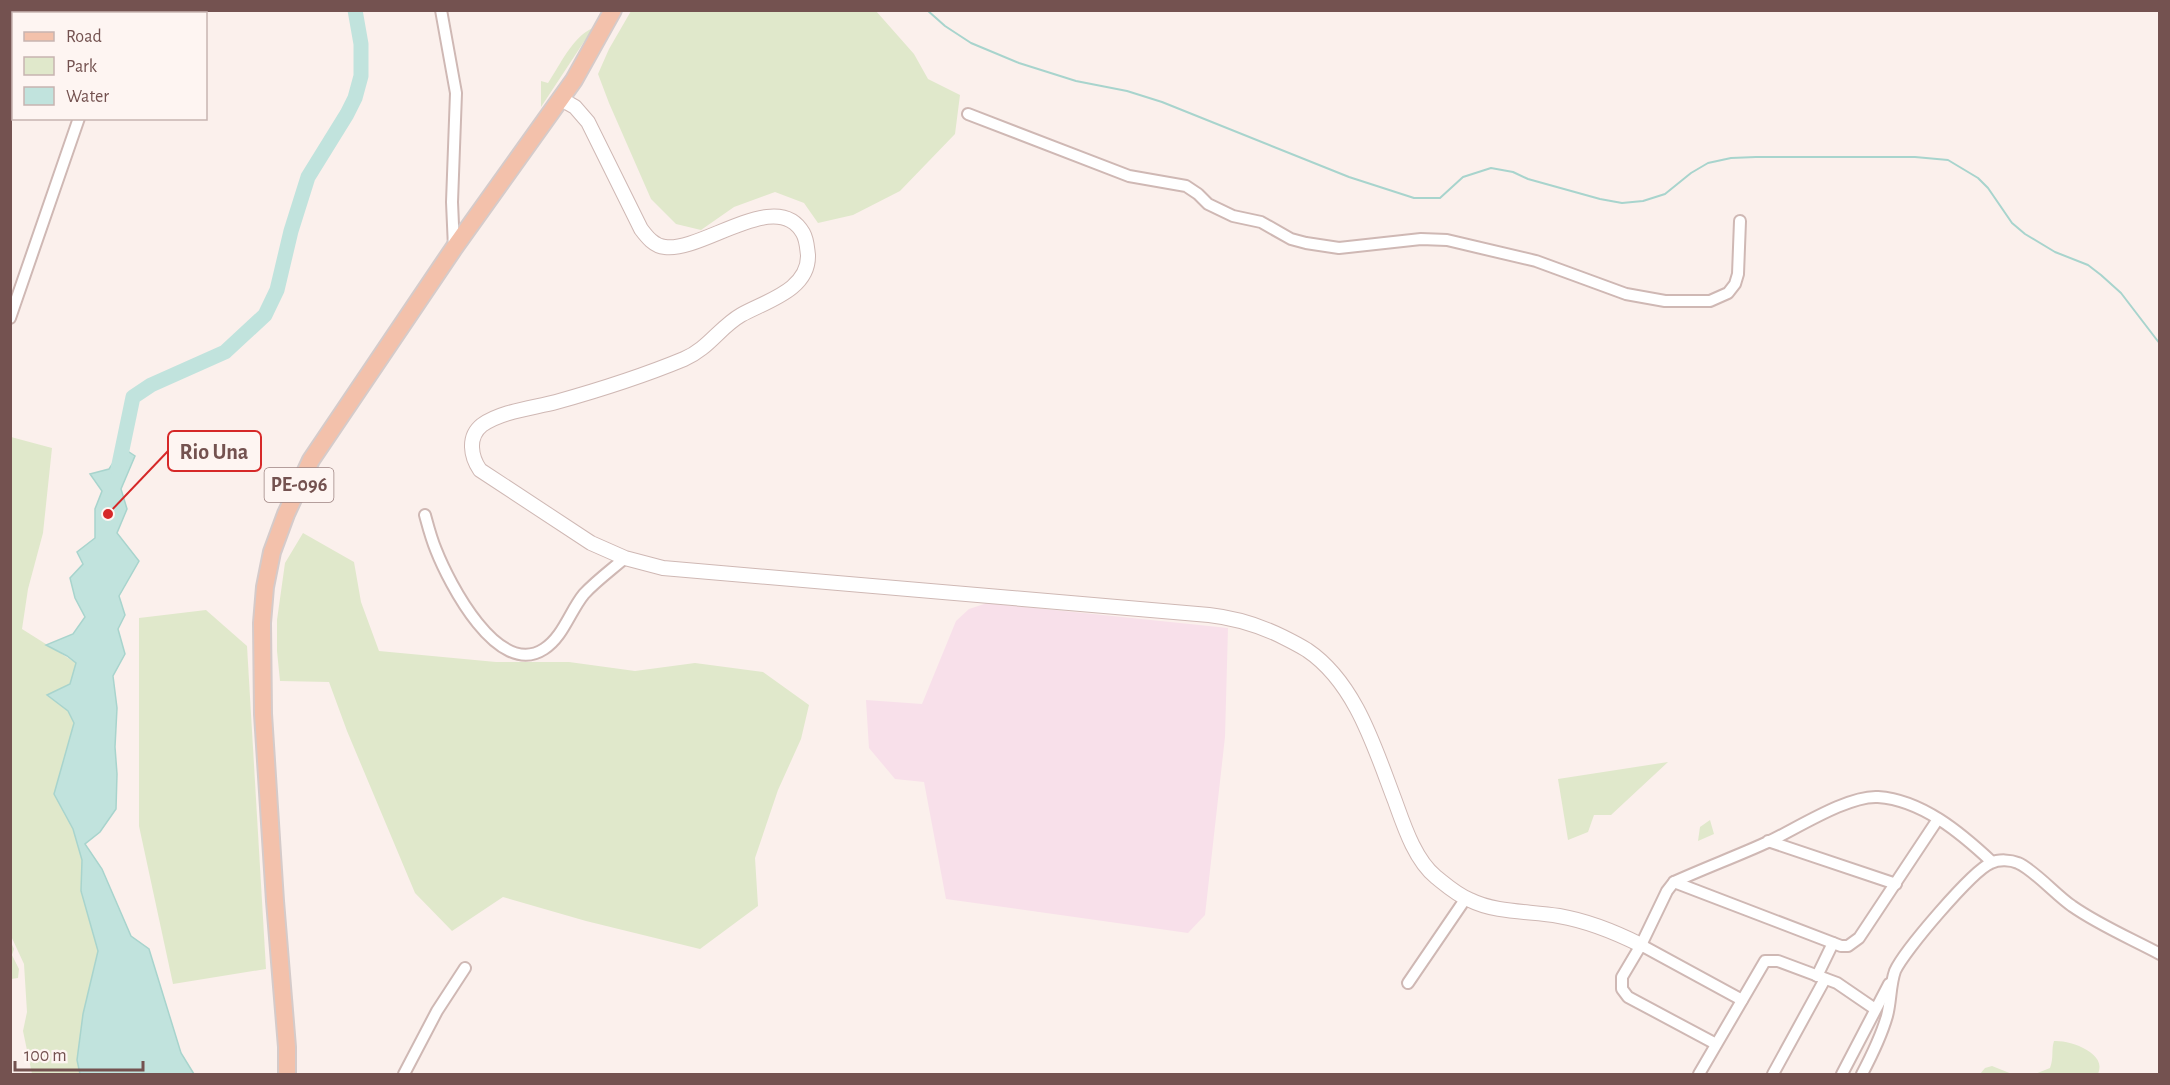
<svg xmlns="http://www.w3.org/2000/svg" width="2170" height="1085" font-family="'Alegreya Sans',sans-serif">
<rect width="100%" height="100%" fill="#fbf0ec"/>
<polygon fill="#f8e0ea" points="987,603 1228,628 1225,737 1205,915 1188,933 946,899 924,782 895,779 869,748 866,700 922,704 956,621 969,609"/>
<g fill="#e0e8cb">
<polygon points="631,11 876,11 914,54 928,79 960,95 955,134 900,191 853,215 818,223 804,203 775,192 734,207 701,230 676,224 651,199 609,103 598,74 609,49"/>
<path d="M593 28 541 107V81L548 83C560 65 573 36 593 28Z"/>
<polygon points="11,437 52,448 43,533 28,589 22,629 76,663 68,711 74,723 54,794 73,829 82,860 81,891 98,951 83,1014 77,1060 80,1074 32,1074 23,1031 27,1012 24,964 11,936"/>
<polygon points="303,533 354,562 361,602 379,651 496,662 569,662 635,671 695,663 763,672 809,705 801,739 778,790 755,858 758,906 700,949 586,921 503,897 452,931 415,893 347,731 329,682 280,681 277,651 277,620 285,563"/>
<polygon points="206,610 247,646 266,969 173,984 139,826 139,618"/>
<polygon points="1668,762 1611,815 1594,815 1588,832 1568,840 1558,779"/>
<polygon points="1710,820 1714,834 1698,841 1700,827"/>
<polygon points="10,940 14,949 12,955 19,969 18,978 11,979"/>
<path d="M2054 1041C2070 1040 2108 1053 2098 1074H2035L2050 1068C2054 1058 2051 1050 2054 1041Z"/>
<polygon points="1992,1066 2012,1074 1980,1074 1985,1068"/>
</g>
<polygon fill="#c1e3dd" stroke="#a8d4cd" stroke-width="1.5" points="123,448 135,456 121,489 127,509 117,533 139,561 119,596 125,615 118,629 125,654 113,676 117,708 115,747 117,774 116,809 100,832 85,844 102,869 131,936 149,949 181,1053 194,1074 80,1074 77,1060 83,1014 98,951 81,891 82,860 73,829 54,794 74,723 68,711 47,695 70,684 76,663 67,656 46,645 73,634 85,617 75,598 70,578 83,564 77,552 95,538 95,509 102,491 90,474 109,469"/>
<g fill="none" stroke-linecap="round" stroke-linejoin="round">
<polyline stroke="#a8d4cd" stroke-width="2" points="927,10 945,26 971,43 1019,63 1076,81 1127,91 1162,102 1349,177 1414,198 1440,198 1463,177 1491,168 1513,172 1528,179 1600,199 1622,203 1643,201 1665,194 1691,173 1708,163 1731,158 1756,157 1915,157 1948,160 1978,178 1988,188 2012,223 2025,234 2055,252 2088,265 2101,275 2121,293 2160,344"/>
<polyline stroke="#c1e3dd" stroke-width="15" points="118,469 133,397 151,385 225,352 265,315 277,290 291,231 308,177 347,114 355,98 361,76 361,44 355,10"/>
<g stroke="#cfb8b4" stroke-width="14">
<g id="minor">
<polyline points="441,10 456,93 452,202 454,248"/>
<polyline points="48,14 49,10"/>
<polyline points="120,14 121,10"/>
<polyline points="10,71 14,72"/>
<polyline points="10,109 14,101"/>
<polyline points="968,114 1129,176 1186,186 1198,194 1208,204 1233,216 1261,222 1291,239 1306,243 1339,248 1421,239 1447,240 1536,261 1626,294 1665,301 1710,301 1728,293 1735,284 1738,274 1740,221"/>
<polyline points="10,318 79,118"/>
<path d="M425 515C428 526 431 538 436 550 449 583 498 679 544 649 563 637 570 611 584 594 596 581 611 570 625 558"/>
<polyline points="1768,841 1896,884"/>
<polyline points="1674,882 1841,946 1848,946 1859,938 1938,819"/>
<polyline points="1641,945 1742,1000"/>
<polyline points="1817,976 1833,943"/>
<polyline points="1408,983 1466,898"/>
<path d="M1716 1044 1628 997 1622 989V977L1641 945 1667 891 1674 882C1705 868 1737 856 1768 842 1796 829 1848 795 1878 797 1922 800 1961 833 1992 862"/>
<polyline points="404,1074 437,1011 465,968"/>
<polyline points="1699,1074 1765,961 1778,961 1837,983 1875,1009"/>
<polyline points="1773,1074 1825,979"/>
<polyline points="1842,1074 1889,984"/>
<path d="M1862 1074C1872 1055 1881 1037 1887 1016 1891 1001 1890 985 1895 971 1904 951 1972 871 1991 863 1999 859 2011 860 2018 863 2033 869 2057 896 2072 906 2099 925 2130 938 2160 954"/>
</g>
</g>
<g stroke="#cfb8b4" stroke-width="16">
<path id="tertiary" d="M561 99 575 107 588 122 641 229C647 237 654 246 665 247 703 252 777 187 803 233 807 240 807 248 808 255 809 290 766 301 741 315 720 327 708 349 684 359 643 376 599 390 556 402 533 408 502 411 482 425 467 437 471 457 480 470L591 543 625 558 663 568 1209 615C1236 618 1259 625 1283 637 1291 641 1299 645 1307 650 1356 683 1375 749 1395 801 1404 826 1415 860 1436 877 1446 885 1457 895 1470 900 1496 913 1530 911 1559 916 1588 921 1615 932 1641 945"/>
</g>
<g stroke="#d5cbca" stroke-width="20">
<polyline id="primary" points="287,1074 287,1047 275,901 263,714 262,623 265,587 272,552 286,514 311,460 454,248 574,80 613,10"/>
</g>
<use href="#minor" stroke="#fff" stroke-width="10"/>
<use href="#tertiary" stroke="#fff" stroke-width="14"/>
<use href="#primary" stroke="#f3c1ab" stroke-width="16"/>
</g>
<g text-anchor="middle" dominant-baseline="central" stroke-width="5" stroke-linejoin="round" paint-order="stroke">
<rect fill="#fef5f2" stroke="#9d8381" stroke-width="1.5" x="264.5" y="468" width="69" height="34" rx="4.5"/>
<g font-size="20" font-weight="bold" fill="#745250">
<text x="299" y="485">PE-096</text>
</g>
</g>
<path fill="none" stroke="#d62828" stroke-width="2" d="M108 514L168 451"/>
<circle fill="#d62828" stroke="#fef5f2" stroke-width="2" cx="108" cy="514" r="6"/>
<rect fill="#fef5f2" stroke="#d62828" stroke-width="2" x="168" y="431" width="93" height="40" rx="6"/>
<g font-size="22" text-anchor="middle" font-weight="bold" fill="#745250">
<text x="214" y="459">Rio Una</text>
</g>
<rect width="2170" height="1085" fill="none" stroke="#745250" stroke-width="24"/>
<rect x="12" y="12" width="195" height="108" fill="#fef5f2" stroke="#c7b4b1" stroke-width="1.5"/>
<rect x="24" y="32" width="30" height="9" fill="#f3c1ab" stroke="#c7b4b1" stroke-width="1.5"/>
<text x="66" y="42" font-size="18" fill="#745250">Road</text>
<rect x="24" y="57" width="30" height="18" fill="#e0e8cb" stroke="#c7b4b1" stroke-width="1.5"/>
<text x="66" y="72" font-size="18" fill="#745250">Park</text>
<rect x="24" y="87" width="30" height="18" fill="#c1e3dd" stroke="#c7b4b1" stroke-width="1.5"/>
<text x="66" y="102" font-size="18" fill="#745250">Water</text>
<path d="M15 1061v9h128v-9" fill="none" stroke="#745250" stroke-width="3"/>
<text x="24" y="1061" font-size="18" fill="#745250" stroke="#fef5f2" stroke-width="4.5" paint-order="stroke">100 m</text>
</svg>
